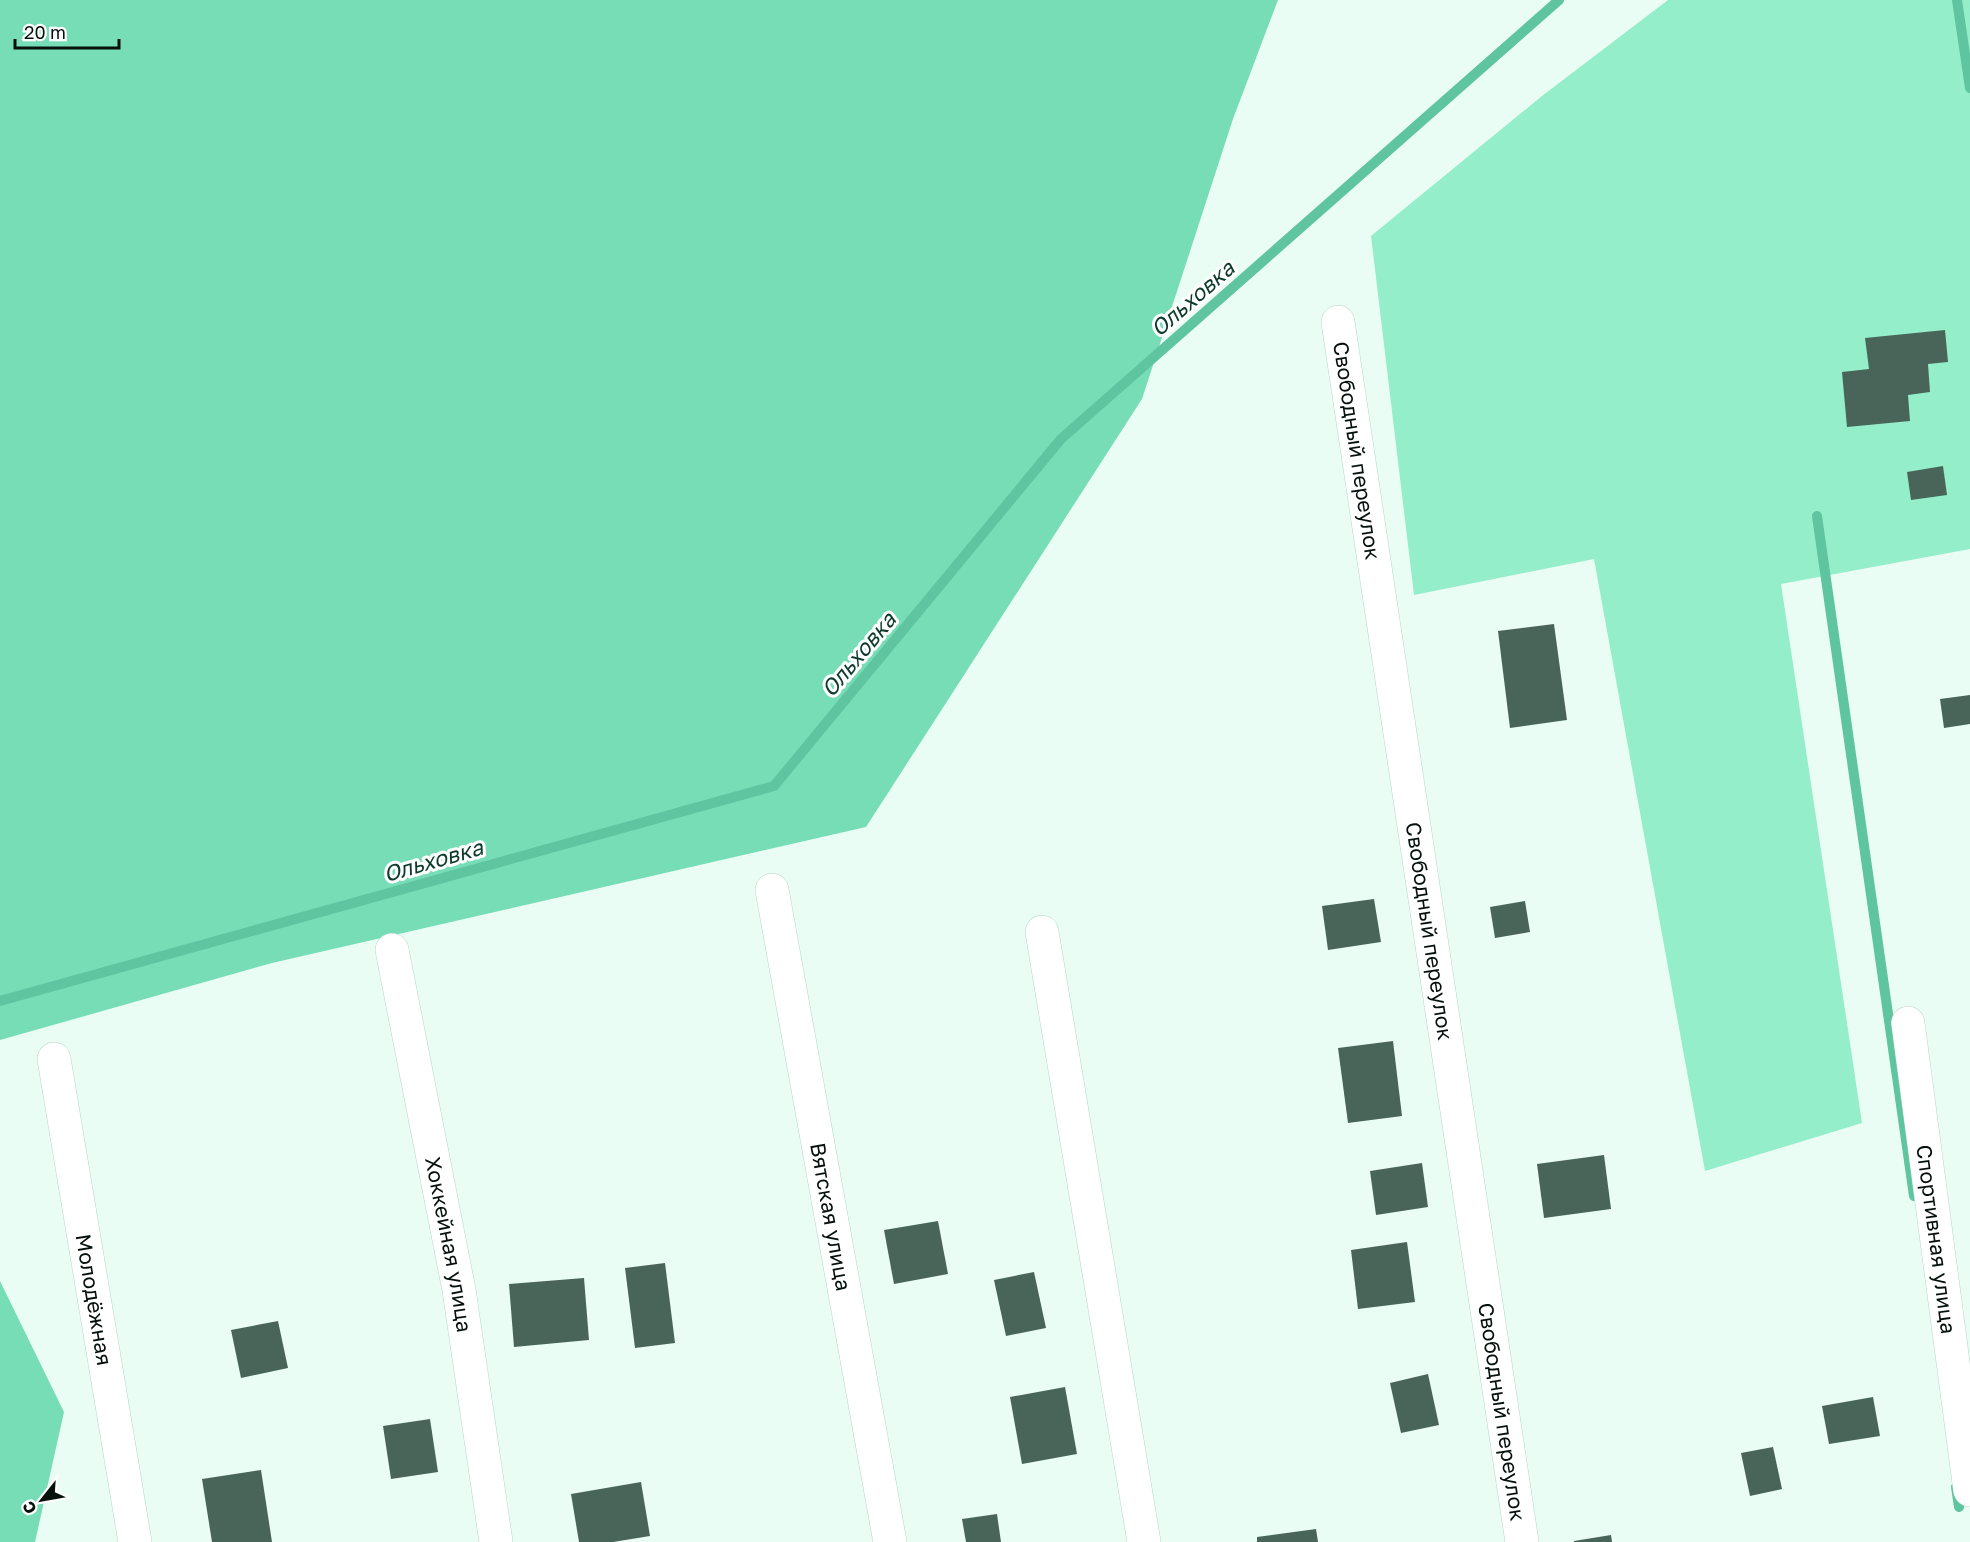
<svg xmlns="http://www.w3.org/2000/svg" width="1970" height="1542" font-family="'Golos Text',sans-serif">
<rect width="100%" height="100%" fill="#eafdf5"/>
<polygon fill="#94eeca" points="1668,0 1970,0 1970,549 1781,584 1862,1123 1705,1171 1594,559 1414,595 1371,236 1542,96"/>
<g fill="#77ddb7">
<polygon points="0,0 1278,0 1233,119 1142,399 866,827 272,963 0,1040"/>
<polygon points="0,1281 64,1412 35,1542 0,1542"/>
</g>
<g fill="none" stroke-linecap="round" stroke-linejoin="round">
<g stroke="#5ec5a0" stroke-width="10">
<polyline points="1957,0 1970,88"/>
<polyline points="1817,516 1914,1196"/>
<polyline points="0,1001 774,786 1061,439 1559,0"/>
<polyline points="1956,1487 1959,1507"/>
</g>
</g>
<g fill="#496559">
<polygon points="1945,330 1948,362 1928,364 1930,392 1908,395 1910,421 1847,427 1842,372 1869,369 1865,338"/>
<polygon points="1943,466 1947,495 1911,500 1907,472"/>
<polygon points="1554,624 1567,720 1510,728 1498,631"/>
<polygon points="1970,695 1970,724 1944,728 1940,699"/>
<polygon points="1374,899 1381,942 1328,950 1322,906"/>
<polygon points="1525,901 1530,932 1495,938 1490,907"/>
<polygon points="1393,1041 1402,1116 1348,1123 1338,1048"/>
<polygon points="1604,1155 1611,1209 1544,1218 1537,1164"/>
<polygon points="1422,1163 1428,1207 1376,1215 1370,1171"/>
<polygon points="938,1221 948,1274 894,1284 884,1230"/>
<polygon points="1407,1242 1415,1302 1358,1309 1351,1250"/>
<polygon points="665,1263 675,1343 635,1348 625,1268"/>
<polygon points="1034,1272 1046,1328 1006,1336 994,1280"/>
<polygon points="584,1278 589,1340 514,1347 509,1284"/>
<polygon points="278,1321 288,1368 241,1378 231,1330"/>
<polygon points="1428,1374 1439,1425 1401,1433 1390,1383"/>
<polygon points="1065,1387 1077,1454 1022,1464 1010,1397"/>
<polygon points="1873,1397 1880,1436 1829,1444 1822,1406"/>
<polygon points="430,1419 438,1472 391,1479 383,1426"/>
<polygon points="1773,1447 1782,1489 1750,1496 1741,1453"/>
<polygon points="261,1470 272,1542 212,1542 202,1479"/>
<polygon points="641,1482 650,1536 613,1542 579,1542 571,1494"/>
<polygon points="997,1514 1001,1542 966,1542 962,1519"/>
<polygon points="1316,1529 1318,1542 1257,1542 1257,1537"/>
<polygon points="1611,1535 1612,1542 1574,1542 1574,1541"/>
</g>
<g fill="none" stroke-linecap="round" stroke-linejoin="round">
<g stroke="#b6d6c8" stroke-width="34">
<g id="minor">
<path id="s1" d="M1338 322 1522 1542"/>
<path id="s2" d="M772 890 890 1542"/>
<polyline points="1042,932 1144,1542"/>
<path id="s3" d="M392 950 459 1290 496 1542"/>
<path id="s4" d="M1908 1023 1970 1490"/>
<path id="s5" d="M54 1059 135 1542"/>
</g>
</g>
<use href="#minor" stroke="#fff" stroke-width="33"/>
</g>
<g text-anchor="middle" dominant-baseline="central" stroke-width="6" stroke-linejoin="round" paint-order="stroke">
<g font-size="21" fill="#06110c" stroke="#fff">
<text stroke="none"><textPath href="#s1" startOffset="130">Свободный переулок</textPath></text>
<text stroke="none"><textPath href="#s1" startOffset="616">Свободный переулок</textPath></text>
<text stroke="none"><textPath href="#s2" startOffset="332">Вятская улица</textPath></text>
<text stroke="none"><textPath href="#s4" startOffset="218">Спортивная улица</textPath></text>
<text stroke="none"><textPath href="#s3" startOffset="300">Хоккейная улица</textPath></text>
<text stroke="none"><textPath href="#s5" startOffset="244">Молодёжная</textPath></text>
<text stroke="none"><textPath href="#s1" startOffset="1102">Свободный переулок</textPath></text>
</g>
<g font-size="22" font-style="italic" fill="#0c3b2c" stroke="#fff">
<text transform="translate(1192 298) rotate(-41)">Ольховка</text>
<text transform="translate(858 654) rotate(-50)">Ольховка</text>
<text transform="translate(433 860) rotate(-16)">Ольховка</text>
</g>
</g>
<g transform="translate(42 1500) rotate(239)" stroke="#ffffff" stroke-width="4.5" paint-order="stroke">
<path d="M0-4.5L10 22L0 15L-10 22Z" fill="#06110c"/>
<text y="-9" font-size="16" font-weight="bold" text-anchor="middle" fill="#06110c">С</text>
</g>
<path d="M15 39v9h104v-9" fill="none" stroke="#06110c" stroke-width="3"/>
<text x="24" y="39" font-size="18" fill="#06110c" stroke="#ffffff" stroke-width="4.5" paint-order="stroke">20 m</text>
</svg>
